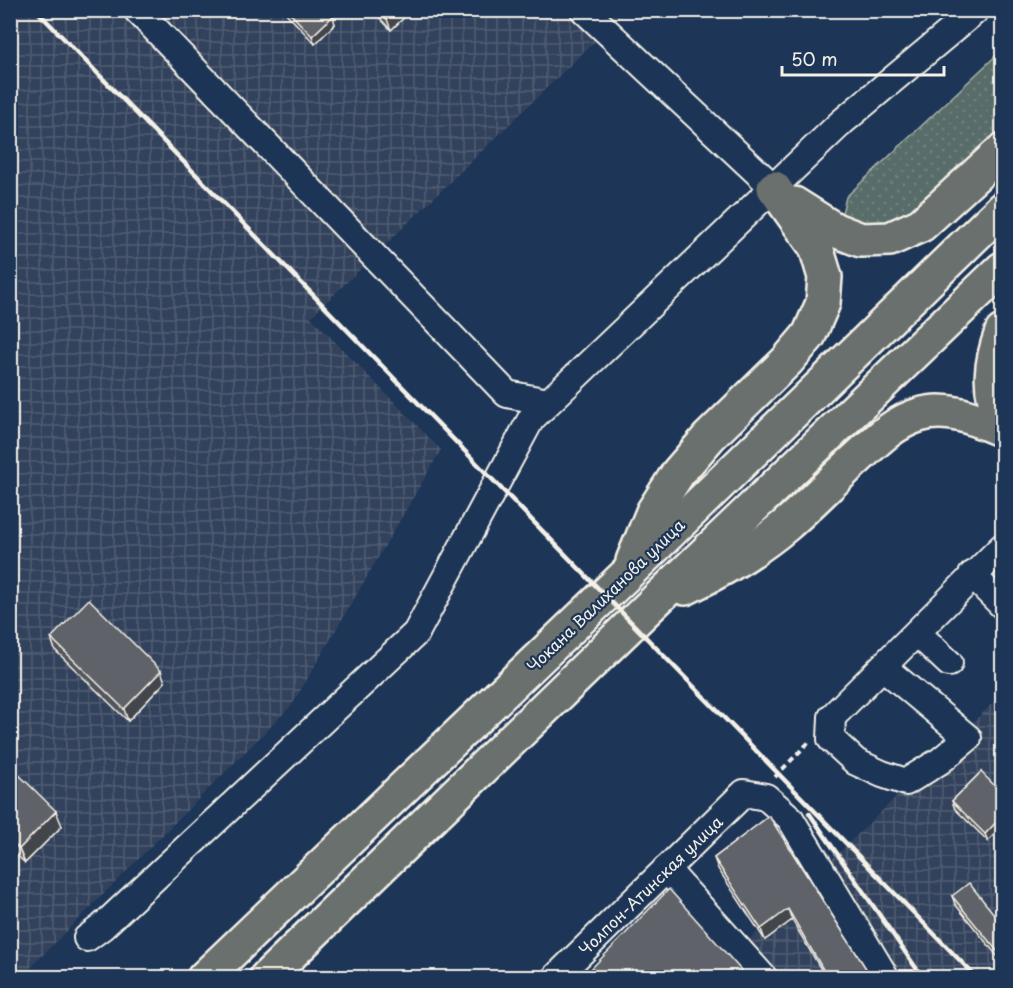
<svg xmlns="http://www.w3.org/2000/svg" width="1013" height="988" font-family="'Playpen Sans',sans-serif">
<defs>
<pattern id="industrial-grid" width="8" height="8" patternUnits="userSpaceOnUse" patternTransform="scale(1.5)"><rect width="8" height="8" fill="#31425c"/><path d="M0 4h8M4 0v8" fill="none" stroke="#4f5e73"/></pattern>
<pattern id="green-dots" width="8" height="8" patternUnits="userSpaceOnUse" patternTransform="scale(1.5)"><rect width="8" height="8" fill="#586d69"/><path d="M2 2h.1M6 6h.1" fill="none" stroke="#71827e" stroke-width="1.8" stroke-linecap="round"/></pattern>
</defs>
<rect width="100%" height="100%" fill="#1d3557"/>
<filter id="ink" filterUnits="userSpaceOnUse"><feTurbulence type="fractalNoise" baseFrequency=".0167" numOctaves="2"/><feDisplacementMap in="SourceGraphic" scale="12" xChannelSelector="R" yChannelSelector="G"/><feConvolveMatrix kernelMatrix="1 2 1 2 8 2 1 2 1" color-interpolation-filters="sRGB"/></filter>
<g filter="url(#ink)">
<g fill="url(#industrial-grid)">
<polygon points="10,11 626,11 311,317 441,450 292,705 20,978 10,977"/>
<polygon points="1002,694 1002,977 711,977"/>
</g>
<polygon fill="url(#green-dots)" stroke="#a6afa8" stroke-width="1.5" points="1002,50 1002,137 910,222 857,224 842,213 846,197"/>
<g fill="none" stroke-linecap="round" stroke-linejoin="round">
<g stroke="#f4f1e8" stroke-width="30">
<g id="minor">
<polyline points="137,10 507,394 548,402"/>
<polyline points="584,10 774,188"/>
<polyline points="972,575 1002,605"/>
<polyline points="917,633 949,663"/>
<polyline points="883,667 968,738 940,761 906,782 882,774 856,762 831,739 832,717 1002,547"/>
<polyline points="666,869 764,978"/>
<polyline points="87,938 102,927 416,633 531,419 842,122 976,10"/>
<polyline points="555,978 744,793 766,797 790,818 886,978"/>
</g>
</g>
<g stroke="#f4f1e8" stroke-width="38">
<g id="major">
<polyline points="794,204 835,230 861,240 890,239 921,225 1002,151"/>
<path d="M1002 332C991 362 987 389 1002 419"/>
<polyline points="633,561 653,512 678,473 709,437 787,361 809,335 823,303 825,277 816,247 774,188"/>
<path d="M685 588C721 571 755 551 786 525 809 505 830 483 853 462 873 444 892 423 919 415 948 406 976 419 1002 430"/>
<polyline points="204,978 627,574 1002,209"/>
<polyline points="266,978 653,603 1002,269"/>
</g>
</g>
<polyline stroke="#f4f1e8" stroke-width="4" stroke-dasharray="6 4.5" stroke-linecap="butt" points="775,777 809,742"/>
<use href="#minor" stroke="#1d3557" stroke-width="26"/>
<use href="#major" stroke="#6b706d" stroke-width="33"/>
<g stroke="#f4f1e8" stroke-width="4.5">
<polyline points="36,10 977,978"/>
<polyline points="809,813 923,978"/>
</g>
</g>
<g fill="#52545a" stroke="#f4f1e8" stroke-width="1.5">
<polygon points="283,10 327,10 335,24 315,44"/>
<polygon points="372,10 412,10 391,30"/>
<polygon points="51,638 165,682 128,721 55,650"/>
<polygon points="10,766 62,826 25,863 10,849"/>
<polygon points="981,772 988,841 955,809 952,801"/>
<polygon points="769,816 872,978 826,978 792,920 765,940 718,869 714,858"/>
<polygon points="952,896 1002,924 1002,962 955,904"/>
</g>
<g fill="#42454a" stroke="#f4f1e8" stroke-width="1.5">
<polygon points="396,10 412,10 391,30 387,19"/>
<polygon points="333,16 335,24 315,44 312,36"/>
<polygon points="161,671 165,682 128,721 124,709"/>
<polygon points="56,811 62,826 25,863 19,849"/>
<polygon points="1002,816 1002,826 988,841 985,834"/>
<polygon points="788,909 792,920 765,940 761,929"/>
</g>
<g fill="#5f6269" stroke="#f4f1e8" stroke-width="1.5">
<polygon points="287,10 327,10 333,16 312,36"/>
<polygon points="379,10 396,10 387,19"/>
<polygon points="89,599 161,671 124,709 51,638"/>
<polygon points="10,766 56,811 19,849 10,840"/>
<polygon points="981,772 1002,793 1002,816 985,834 952,801"/>
<polygon points="769,816 872,978 828,978 788,909 761,929 714,858"/>
<polygon points="969,883 1002,924 1002,957 952,896"/>
<polygon points="669,889 748,978 589,978 586,974"/>
</g>
</g>
<g text-anchor="middle" dominant-baseline="central" stroke-width="4.5" stroke-linejoin="round" paint-order="stroke">
<g font-size="16" fill="#f4f1e8" stroke="#1d3557">
<text transform="translate(605 595) rotate(-44)">Чокана Валиханова улица</text>
<text transform="translate(650 885) rotate(-44)">Чолпон-Атинская улица</text>
</g>
</g>
<rect width="1013" height="988" fill="none" stroke="#1d3557" stroke-width="36"/>
<rect x="18" y="18" width="977" height="952" fill="none" stroke="#f4f1e8" stroke-width="2" filter="url(#ink)"/>
<path d="M782 66v9h162v-9" fill="none" stroke="#f4f1e8" stroke-width="3"/>
<text x="791" y="66" font-size="18" fill="#f4f1e8" stroke="#1d3557" stroke-width="4.5" paint-order="stroke">50 m</text>
</svg>
